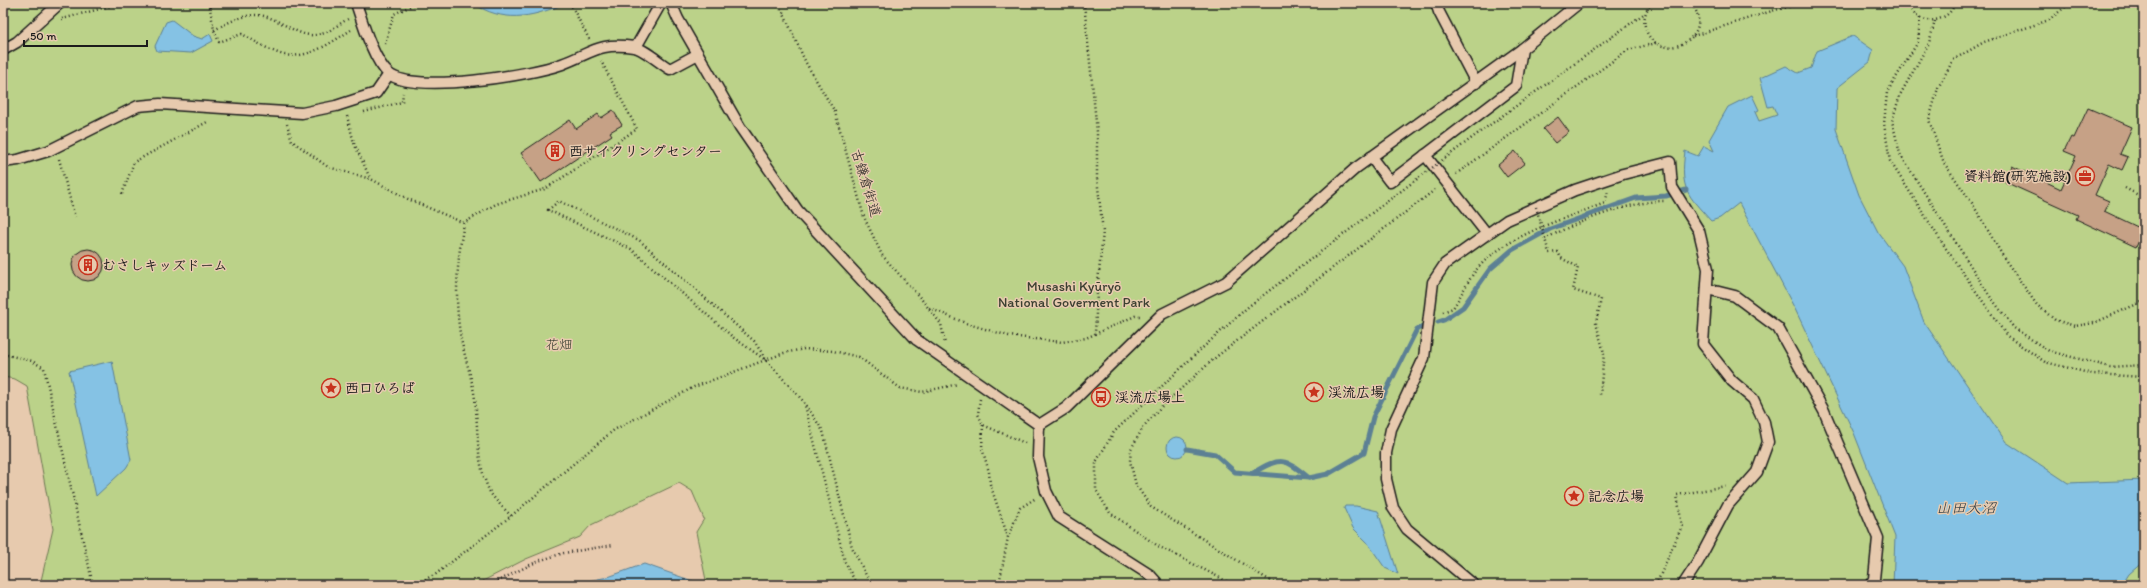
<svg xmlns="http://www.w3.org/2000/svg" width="2147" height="588" font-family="Itim,'Klee One',sans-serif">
<rect width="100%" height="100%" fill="#e7caae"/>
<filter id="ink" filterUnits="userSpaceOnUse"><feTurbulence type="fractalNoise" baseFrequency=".025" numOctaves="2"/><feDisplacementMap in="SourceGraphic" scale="8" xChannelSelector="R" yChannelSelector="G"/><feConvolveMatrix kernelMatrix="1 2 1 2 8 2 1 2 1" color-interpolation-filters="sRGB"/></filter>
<g filter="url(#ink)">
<polygon fill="#bbd289" stroke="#6c7752" points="3,3 2144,3 2144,585 707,585 696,532 704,519 692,491 679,483 591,525 580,537 526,559 475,585 40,585 53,529 27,386 15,379 3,377"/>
<g fill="#85c2e4" stroke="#5b8094">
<path d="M472 3H561L562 5C529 18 504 23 472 3Z"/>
<polygon points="172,20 193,36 202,39 210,34 213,41 191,53 157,51 155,46 166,22"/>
<path d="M1853 36 1873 50 1870 62 1837 88 1836 129 1859 195 1878 232 1903 266 1924 322 2006 442 2068 483 2144 480V561L2129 574 2122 585H1893L1895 537 1854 433 1795 309 1739 203 1720 218 1711 221C1687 194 1680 190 1685 151L1698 156 1704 146 1714 151 1709 140 1728 107 1752 95 1759 110 1755 112 1759 121 1777 115 1773 106 1768 107 1760 78 1786 66 1798 73 1811 68 1817 51Z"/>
<polygon points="112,361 131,460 126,468 96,496 69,371"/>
<circle cx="1177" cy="447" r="10"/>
<polygon points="1345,506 1356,506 1378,511 1398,574 1385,568 1367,542 1353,528 1344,508"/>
<polygon points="644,564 704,585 568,585 608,577"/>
</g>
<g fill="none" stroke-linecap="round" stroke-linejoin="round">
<g stroke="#5b8094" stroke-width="5">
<polyline points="1438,322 1444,320 1463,307 1490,269 1512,250 1550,229 1636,198 1666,196 1686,190"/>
<polyline points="1187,449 1215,454 1235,472 1309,478 1328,474 1364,453 1373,417 1417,329 1423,327"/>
<path d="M1253 473C1280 456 1285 458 1309 478"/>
</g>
</g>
<g fill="#c6a186" stroke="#1c1c1c">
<polygon points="2088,108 2132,127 2120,154 2128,157 2122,170 2109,164 2095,195 2109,201 2104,211 2144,230 2136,247 2076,219 2078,215 2005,182 2012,166 2061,189 2076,156 2064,151 2071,137 2074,138"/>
<polygon points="613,110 622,125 610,132 612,135 541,182 521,153 570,120 576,129 598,114 601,118"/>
<polygon points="1558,117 1569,132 1555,143 1543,129"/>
<polygon points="1515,151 1525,163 1507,177 1498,165"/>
<circle cx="88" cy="265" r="16"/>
</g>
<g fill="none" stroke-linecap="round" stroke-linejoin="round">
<g stroke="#1c1c1c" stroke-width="13">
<g id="pedestrian">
<path d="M356 3C362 21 374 62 389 74 415 94 531 75 562 64 592 53 598 42 634 47 643 48 661 64 670 69L698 54"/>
<polyline points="671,3 678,19 740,127 798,211 917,340 1039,425"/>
<polyline points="1436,3 1439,12 1476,83"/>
<polyline points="636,47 661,3"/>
<polyline points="3,50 17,42 60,3"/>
<polyline points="1425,155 1487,234"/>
<polyline points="1371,157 1390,182 1516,86 1522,49"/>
<polyline points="3,162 18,160 48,151 138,106 160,104 302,113 336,106 376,93 389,74"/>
<polyline points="1707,289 1735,296 1778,328 1824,411 1878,538 1874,579 1870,585"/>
<polyline points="1039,425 1066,408 1162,314 1226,282 1356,168 1522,49 1579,3"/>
<polyline points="1039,425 1038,457 1046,491 1059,517 1150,575 1159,585"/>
<polyline points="1474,585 1407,529 1393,508 1386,479 1386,453 1391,429 1424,358 1433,282 1445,264 1507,220 1575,190 1623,174 1670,162 1672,187 1699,231 1708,269 1703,344 1732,381 1753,399 1764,422 1768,442 1757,472 1728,505 1698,562 1683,585"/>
</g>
</g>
<g stroke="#1c1c1c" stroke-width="2.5" stroke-dasharray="1 3" stroke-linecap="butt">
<path d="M209 3 214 30 219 42 242 34C253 40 273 53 285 55 309 59 332 42 351 30"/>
<polyline points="570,3 589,39"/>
<polyline points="775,3 783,12 806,63 835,112 864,217 882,255 922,300 941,324 945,344"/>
<polyline points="1084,3 1097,132 1097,178 1103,232 1097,292 1095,334"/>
<path d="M1652 3C1646 9 1643 18 1645 26 1654 68 1720 39 1691 3"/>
<path d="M1908 3C1915 27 1948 25 1955 3"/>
<polyline points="2066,3 2065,7 2049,20 1984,42 1953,60 1938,88 1929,120 1944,163 1972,203 2004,258 2037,305 2055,320 2075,326 2094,323 2144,301"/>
<polyline points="1693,4 1722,3"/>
<polyline points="1920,18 1918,42 1887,92 1884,124 1890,161 1945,247 2007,336 2045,362 2093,374 2144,377"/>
<polyline points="62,19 118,4 195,3"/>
<polyline points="1935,21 1929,43 1900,95 1892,121 1900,154 1989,295 2014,328 2049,351 2110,367 2144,365"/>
<path d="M214 30C227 23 240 16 254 15 279 14 297 41 321 34 330 32 340 23 348 19"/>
<polyline points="1693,36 1775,10 1806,3"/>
<polyline points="385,44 394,14 417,3"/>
<polyline points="364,112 402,102 403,93"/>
<polyline points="347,116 354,143 370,178"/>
<polyline points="287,124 292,141 328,167 371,179 408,199 464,223"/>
<polyline points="1480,132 1645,13"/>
<polyline points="59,159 75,217"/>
<polyline points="1456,174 1628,50 1656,43"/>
<polyline points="2125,188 2144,198"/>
<polyline points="122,194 134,162 209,121"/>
<path d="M1545 239C1574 223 1633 200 1666 201"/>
<polyline points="929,308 968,324 1009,336 1062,342 1086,338 1135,316 1142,316"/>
<path d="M1443 312 1453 308C1461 296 1468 280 1477 269 1506 235 1564 219 1605 203L1608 192"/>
<polyline points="3,354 32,361 44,368 93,585"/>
<polyline points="767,361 734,338 631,249 548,210 559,201 639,240 754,341 767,361 804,402 845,562 857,585"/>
<polyline points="980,399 978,414 983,425 1025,443"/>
<polyline points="806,405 823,431 852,547 871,585"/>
<polyline points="983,425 982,448 989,472 990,484 1008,537"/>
<path d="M511 516C504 508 492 498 488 488 477 461 478 438 476 410 475 387 466 362 461 339 454 301 457 261 464 223L496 204 545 189 637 129 601 61"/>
<polyline points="414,585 436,574 511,516 614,430 694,387 784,353 804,349 833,351 859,357 900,388 922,392 958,384"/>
<polyline points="490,585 538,561 564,553 613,545"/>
<polyline points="999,585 1008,537 1020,508 1036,498"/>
<polyline points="1234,585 1158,546 1110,513 1096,490 1096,462 1114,432 1198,352 1249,306 1381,206"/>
<polyline points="1277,585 1151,507 1136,485 1130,461 1131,449 1144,426 1161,407 1216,357 1436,189"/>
<polyline points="1656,585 1682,526 1677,495 1726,486"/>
<polyline points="2143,585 2144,583"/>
</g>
<use href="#pedestrian" stroke="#e7caae" stroke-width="10"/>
<g stroke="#1c1c1c" stroke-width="2.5" stroke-dasharray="1 3" stroke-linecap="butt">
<polyline points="1381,206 1480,132"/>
<polyline points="1536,207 1549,253 1558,252 1561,258 1578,267 1573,290 1601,299 1596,323 1604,353 1600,395"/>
</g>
</g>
</g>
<defs>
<g id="building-ring" transform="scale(1)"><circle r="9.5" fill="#e7caae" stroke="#c8321e" stroke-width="1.5"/><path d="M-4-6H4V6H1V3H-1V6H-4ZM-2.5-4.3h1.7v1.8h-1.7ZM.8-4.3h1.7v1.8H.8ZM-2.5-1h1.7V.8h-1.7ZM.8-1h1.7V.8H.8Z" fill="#c8321e"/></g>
<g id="office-ring" transform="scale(1)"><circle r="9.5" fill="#e7caae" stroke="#c8321e" stroke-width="1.5"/><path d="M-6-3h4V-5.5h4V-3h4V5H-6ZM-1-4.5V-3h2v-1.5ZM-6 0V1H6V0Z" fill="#c8321e"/></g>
<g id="sight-ring" transform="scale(1)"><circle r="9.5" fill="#e7caae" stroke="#c8321e" stroke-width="1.5"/><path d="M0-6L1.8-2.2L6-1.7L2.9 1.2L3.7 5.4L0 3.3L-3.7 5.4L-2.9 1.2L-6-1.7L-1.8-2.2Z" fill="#c8321e"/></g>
<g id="bus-ring" transform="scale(1)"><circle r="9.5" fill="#e7caae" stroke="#c8321e" stroke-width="1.5"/><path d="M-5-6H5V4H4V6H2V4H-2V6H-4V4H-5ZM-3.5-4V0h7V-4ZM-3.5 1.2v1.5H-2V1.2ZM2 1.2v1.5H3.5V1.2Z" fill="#c8321e"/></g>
</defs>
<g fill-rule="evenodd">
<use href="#building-ring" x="555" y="151"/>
<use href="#office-ring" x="2085" y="176"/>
<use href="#building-ring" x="88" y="265"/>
<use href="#sight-ring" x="331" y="388"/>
<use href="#sight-ring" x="1314" y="392"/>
<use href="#bus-ring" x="1101" y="397"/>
<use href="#sight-ring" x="1574" y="496"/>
</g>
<g text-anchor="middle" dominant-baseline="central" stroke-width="3" stroke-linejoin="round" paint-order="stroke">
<g font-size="14" font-weight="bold" fill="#1c1c1c" stroke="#e7caae" text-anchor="start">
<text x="569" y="151">西サイクリングセンター</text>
<text x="2071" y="176" text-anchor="end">資料館(研究施設)</text>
<text x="102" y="265">むさしキッズドーム</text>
<text x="345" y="388">西口ひろば</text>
<text x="1328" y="392">渓流広場</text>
<text x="1115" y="397">渓流広場上</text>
<text x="1588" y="496">記念広場</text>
</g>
<g font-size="14" fill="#1c1c1c" stroke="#e7caae">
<text transform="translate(866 183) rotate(73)">古鎌倉街道</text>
</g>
<g font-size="14" fill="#3c4032" stroke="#e7caae">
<text x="1074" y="286">Musashi Kyūryō<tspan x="1074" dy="16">National Goverment Park</tspan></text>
<text x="559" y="344">花畑</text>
</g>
<g font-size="15" font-style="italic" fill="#313d44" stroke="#e7caae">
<text x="1966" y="508">山田大沼</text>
</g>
</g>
<rect width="2147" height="588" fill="none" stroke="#e7caae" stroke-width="16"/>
<rect x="8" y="8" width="2131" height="572" fill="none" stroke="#1c1c1c" stroke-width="1.5" filter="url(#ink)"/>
<path d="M24 40v6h123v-6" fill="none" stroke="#1c1c1c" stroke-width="2"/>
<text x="30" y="40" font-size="12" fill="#1c1c1c" stroke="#e7caae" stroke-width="3" paint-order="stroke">50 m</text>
</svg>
